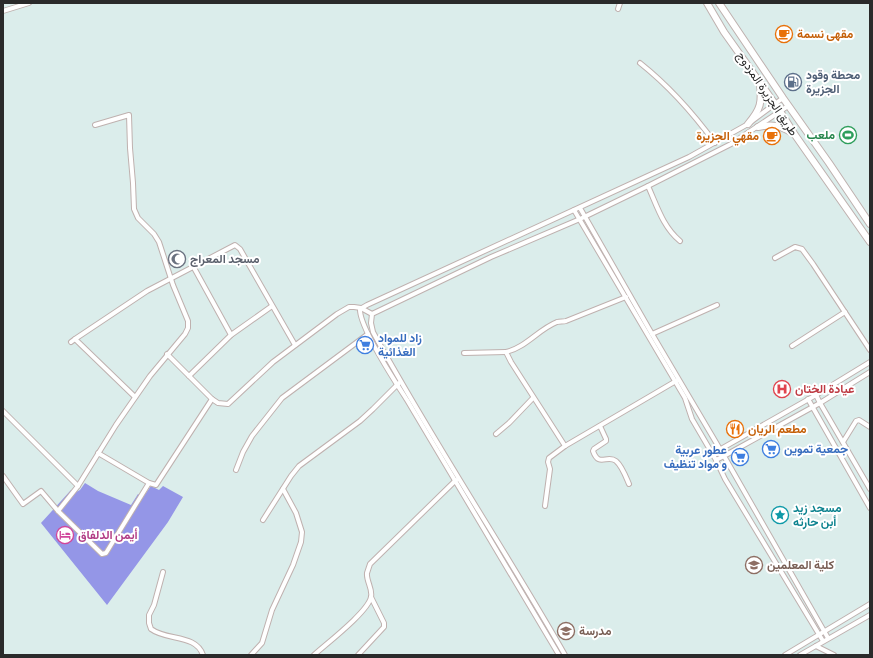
<svg xmlns="http://www.w3.org/2000/svg" width="873" height="658" font-family="'Source Sans 3',Vazirmatn,sans-serif">
<rect width="100%" height="100%" fill="#dbedeb"/>
<polygon fill="#9496e7" points="85,483 98,491 131,505 138,494 143,497 151,486 159,490 163,486 183,497 168,522 107,605 41,523 71,490 76,492 80,490"/>
<g fill="none" stroke-linecap="round" stroke-linejoin="round">
<g stroke="#bfb1af" stroke-width="6">
<g id="minor">
<polyline points="618,9 620,3"/>
<polyline points="3,11 29,3"/>
<path d="M640 63C669 86 693 113 715 143"/>
<path d="M648 186C657 206 663 227 680 241"/>
<polyline points="580,208 652,334 724,456 716,460"/>
<polyline points="574,210 685,398 692,419 716,460 725,479 823,641"/>
<polyline points="775,258 795,247 802,249 813,264 870,350"/>
<polyline points="193,266 231,335"/>
<polyline points="652,334 717,305"/>
<polyline points="75,339 147,291 235,245 240,249 295,345"/>
<polyline points="71,342 75,339 135,397"/>
<polyline points="792,346 845,312"/>
<polyline points="464,353 506,352"/>
<polyline points="167,354 212,399 218,403 228,404 273,362 337,314 349,307 354,307 361,308 372,314"/>
<polyline points="870,372 820,403 870,489"/>
<polyline points="189,376 231,335 272,306"/>
<polyline points="816,395 820,403 724,456 828,638"/>
<polyline points="808,399 870,508"/>
<polyline points="3,411 78,486"/>
<path d="M600 426 606 439V441L594 449 593 451C599 468 607 454 616 461 622 466 626 477 629 484"/>
<polyline points="496,434 509,423 533,398"/>
<polyline points="843,442 856,421 859,420 870,427"/>
<path d="M565 446 511 362 506 352C525 348 539 329 557 322 560 321 563 322 566 321L626 297"/>
<polyline points="98,453 149,483 156,485 212,399"/>
<polyline points="712,454 816,395 870,362"/>
<polyline points="236,470 243,452 252,436 282,398 368,334"/>
<polyline points="3,476 23,504 41,491 58,511 102,554 106,553 149,483"/>
<polyline points="545,506 550,469 548,462 549,458 565,446 676,381"/>
<polyline points="58,511 78,486 116,425 150,376 185,334 188,328 188,321 173,285 159,242 154,234 138,218 134,209 133,183 130,148 129,115 95,125"/>
<polyline points="263,520 291,476 299,466 360,421 373,409 399,383"/>
<path d="M163 572 154 605 149 615V623L151 629C167 641 196 634 203 655"/>
<polyline points="816,646 834,655"/>
<polyline points="251,655 262,643 272,610 293,565 301,542 302,532 296,513 283,489"/>
<path d="M314 655C326 644 368 612 371 597 373 589 366 581 367 573 368 570 369 567 370 564L456 480"/>
<polyline points="358,655 384,627 384,623 371,597"/>
<path d="M559 655C509 570 457 485 407 400 396 383 359 327 360 309L367 305 689 157 748 124 783 98"/>
<path d="M565 655C503 546 433 442 373 332L371 323 372 314 491 257 580 219 648 186 731 144 788 106"/>
<polyline points="785,655 870,604"/>
<polyline points="800,655 870,615"/>
</g>
</g>
<g stroke="#bfb1af" stroke-width="8">
<g id="secondary">
<polyline points="707,3 724,32 780,111 795,135 870,242"/>
<polyline points="719,3 783,98 829,163 870,224"/>
<path d="M748 124C761 109 762 102 760 84"/>
<path d="M758 127C772 124 780 125 792 133"/>
</g>
</g>
<use href="#minor" stroke="#fff" stroke-width="4"/>
<use href="#secondary" stroke="#fff" stroke-width="6"/>
</g>
<defs>
<g id="cafe-ring" transform="scale(0.9)"><circle r="9.5" fill="#fff" stroke="#e8710a" stroke-width="1.5"/><path d="M-5.5-4.5H6V0H3Q3 3.5 0 3.5H-2.5Q-5.5 3.5-5.5 0ZM3-3.2v2h1.7v-2ZM-6 4.5H4V6H-6Z" fill="#e8710a"/></g>
<g id="fuel-ring" transform="scale(0.9)"><circle r="9.5" fill="#fff" stroke="#5c6f8a" stroke-width="1.5"/><path d="M-5.5-6h7V0h2V4h1.3V-2.5L3-4.5l.8-.8L6-3V5H2.5V1h-1V6h-7ZM-4.2-4.7v3.2H.2V-4.7Z" fill="#5c6f8a"/></g>
<g id="stadium-ring" transform="scale(0.9)"><circle r="9.5" fill="#fff" stroke="#2e9e5b" stroke-width="1.5"/><path d="M0-5a6.5 5 0 1 0 0 10a6.5 5 0 1 0 0-10ZM-3.5-1.8h7v3.6h-7Z" fill="#2e9e5b"/></g>
<g id="mosque-ring" transform="scale(0.9)"><circle r="9.5" fill="#fff" stroke="#6b7280" stroke-width="1.5"/><path d="M3.5-4.9A6 6 0 1 0 3.5 4.9A5 5 0 1 1 3.5-4.9Z" fill="#6b7280"/></g>
<g id="supermarket-ring" transform="scale(0.9)"><circle r="9.5" fill="#fff" stroke="#3f7fe0" stroke-width="1.5"/><path d="M-6-5.5h2.5l.6 2H6L4.5 2H-2.5L-4.4-4H-6ZM-1.5 3.2a1.3 1.3 0 1 0 .1 0ZM3 3.2a1.3 1.3 0 1 0 .1 0Z" fill="#3f7fe0"/></g>
<g id="hospital-ring" transform="scale(0.9)"><circle r="9.5" fill="#fff" stroke="#e0444e" stroke-width="1.5"/><path d="M-5-5h3v3.5h4V-5h3V5h-3V1.5h-4V5h-3Z" fill="#e0444e"/></g>
<g id="restaurant-ring" transform="scale(0.9)"><circle r="9.5" fill="#fff" stroke="#e8710a" stroke-width="1.5"/><path d="M-5-6h1v4h1v-4h1v4h1v-4h1v5L-1.5 .5V6h-2V.5L-5-1ZM5-6V6H3V1.5H1.5Q1.5-4 5-6Z" fill="#e8710a"/></g>
<g id="sight-ring" transform="scale(0.9)"><circle r="9.5" fill="#fff" stroke="#0f9aa8" stroke-width="1.5"/><path d="M0-6L1.8-2.2L6-1.7L2.9 1.2L3.7 5.4L0 3.3L-3.7 5.4L-2.9 1.2L-6-1.7L-1.8-2.2Z" fill="#0f9aa8"/></g>
<g id="hotel-ring" transform="scale(0.9)"><circle r="9.5" fill="#fff" stroke="#d1479c" stroke-width="1.5"/><path d="M-6-4.5h1.5V1H6V5H4.5V3h-9V5H-6ZM-4 0a1.8 1.8 0 1 1 3.6 0ZM.5 0V-2.5h3Q6-2.5 6 0Z" fill="#d1479c"/></g>
<g id="school-ring" transform="scale(0.9)"><circle r="9.5" fill="#fff" stroke="#8d6e63" stroke-width="1.5"/><path d="M0-5L7-2L0 1L-7-2ZM-4 1L0 2.5L4 1V4Q0 6-4 4Z" fill="#8d6e63"/></g>
</defs>
<g fill-rule="evenodd">
<use href="#cafe-ring" x="784" y="34"/>
<use href="#fuel-ring" x="793" y="82"/>
<use href="#stadium-ring" x="848" y="135"/>
<use href="#cafe-ring" x="772" y="136"/>
<use href="#mosque-ring" x="177" y="259"/>
<use href="#supermarket-ring" x="365" y="345"/>
<use href="#hospital-ring" x="782" y="389"/>
<use href="#restaurant-ring" x="735" y="429"/>
<use href="#supermarket-ring" x="771" y="449"/>
<use href="#supermarket-ring" x="740" y="457"/>
<use href="#sight-ring" x="780" y="515"/>
<use href="#hotel-ring" x="65" y="535"/>
<use href="#school-ring" x="754" y="565"/>
<use href="#school-ring" x="566" y="631"/>
</g>
<g text-anchor="middle" dominant-baseline="central" stroke-width="4" stroke-linejoin="round" paint-order="stroke">
<g font-size="12" font-weight="bold" fill="#c56008" stroke="#fff" text-anchor="start">
<text x="797" y="34">مقهى نسمة</text>
<text x="759" y="136" text-anchor="end">مقهي الجزيرة</text>
<text x="748" y="429">مطعم الريان</text>
</g>
<g font-size="12" font-weight="bold" fill="#4e5e75" stroke="#fff" text-anchor="start">
<text x="806" y="75">محطة وقود<tspan x="806" dy="14">الجزيرة</tspan></text>
</g>
<g font-size="12" fill="#2a2a2a" stroke="#fff">
<text transform="translate(767 94) rotate(56)">طريق الجزيرة المزدوج</text>
</g>
<g font-size="12" font-weight="bold" fill="#27864d" stroke="#fff" text-anchor="end">
<text x="835" y="135">ملعب</text>
</g>
<g font-size="12" font-weight="bold" fill="#5b616d" stroke="#fff" text-anchor="start">
<text x="190" y="259">مسجد المعراج</text>
</g>
<g font-size="12" font-weight="bold" fill="#366cbe" stroke="#fff" text-anchor="start">
<text x="378" y="338">زاد للمواد<tspan x="378" dy="14">الغذائية</tspan></text>
<text x="784" y="449">جمعية تموين</text>
<text x="727" y="450" text-anchor="end">عطور عربية<tspan x="727" dy="14">و مواد تنظيف</tspan></text>
</g>
<g font-size="12" font-weight="bold" fill="#be3a42" stroke="#fff" text-anchor="start">
<text x="795" y="389">عيادة الختان</text>
</g>
<g font-size="12" font-weight="bold" fill="#0d838f" stroke="#fff" text-anchor="start">
<text x="793" y="508">مسجد زيد<tspan x="793" dy="14">أبن حارثه</tspan></text>
</g>
<g font-size="12" font-weight="bold" fill="#b23c85" stroke="#fff" text-anchor="start">
<text x="78" y="535">أيمن الدلفاق</text>
</g>
<g font-size="12" font-weight="bold" fill="#785e54" stroke="#fff" text-anchor="start">
<text x="767" y="565">كلية المعلمين</text>
<text x="579" y="631">مدرسة</text>
</g>
</g>
<rect width="873" height="658" fill="none" stroke="#2a2a2a" stroke-width="8"/>
</svg>
